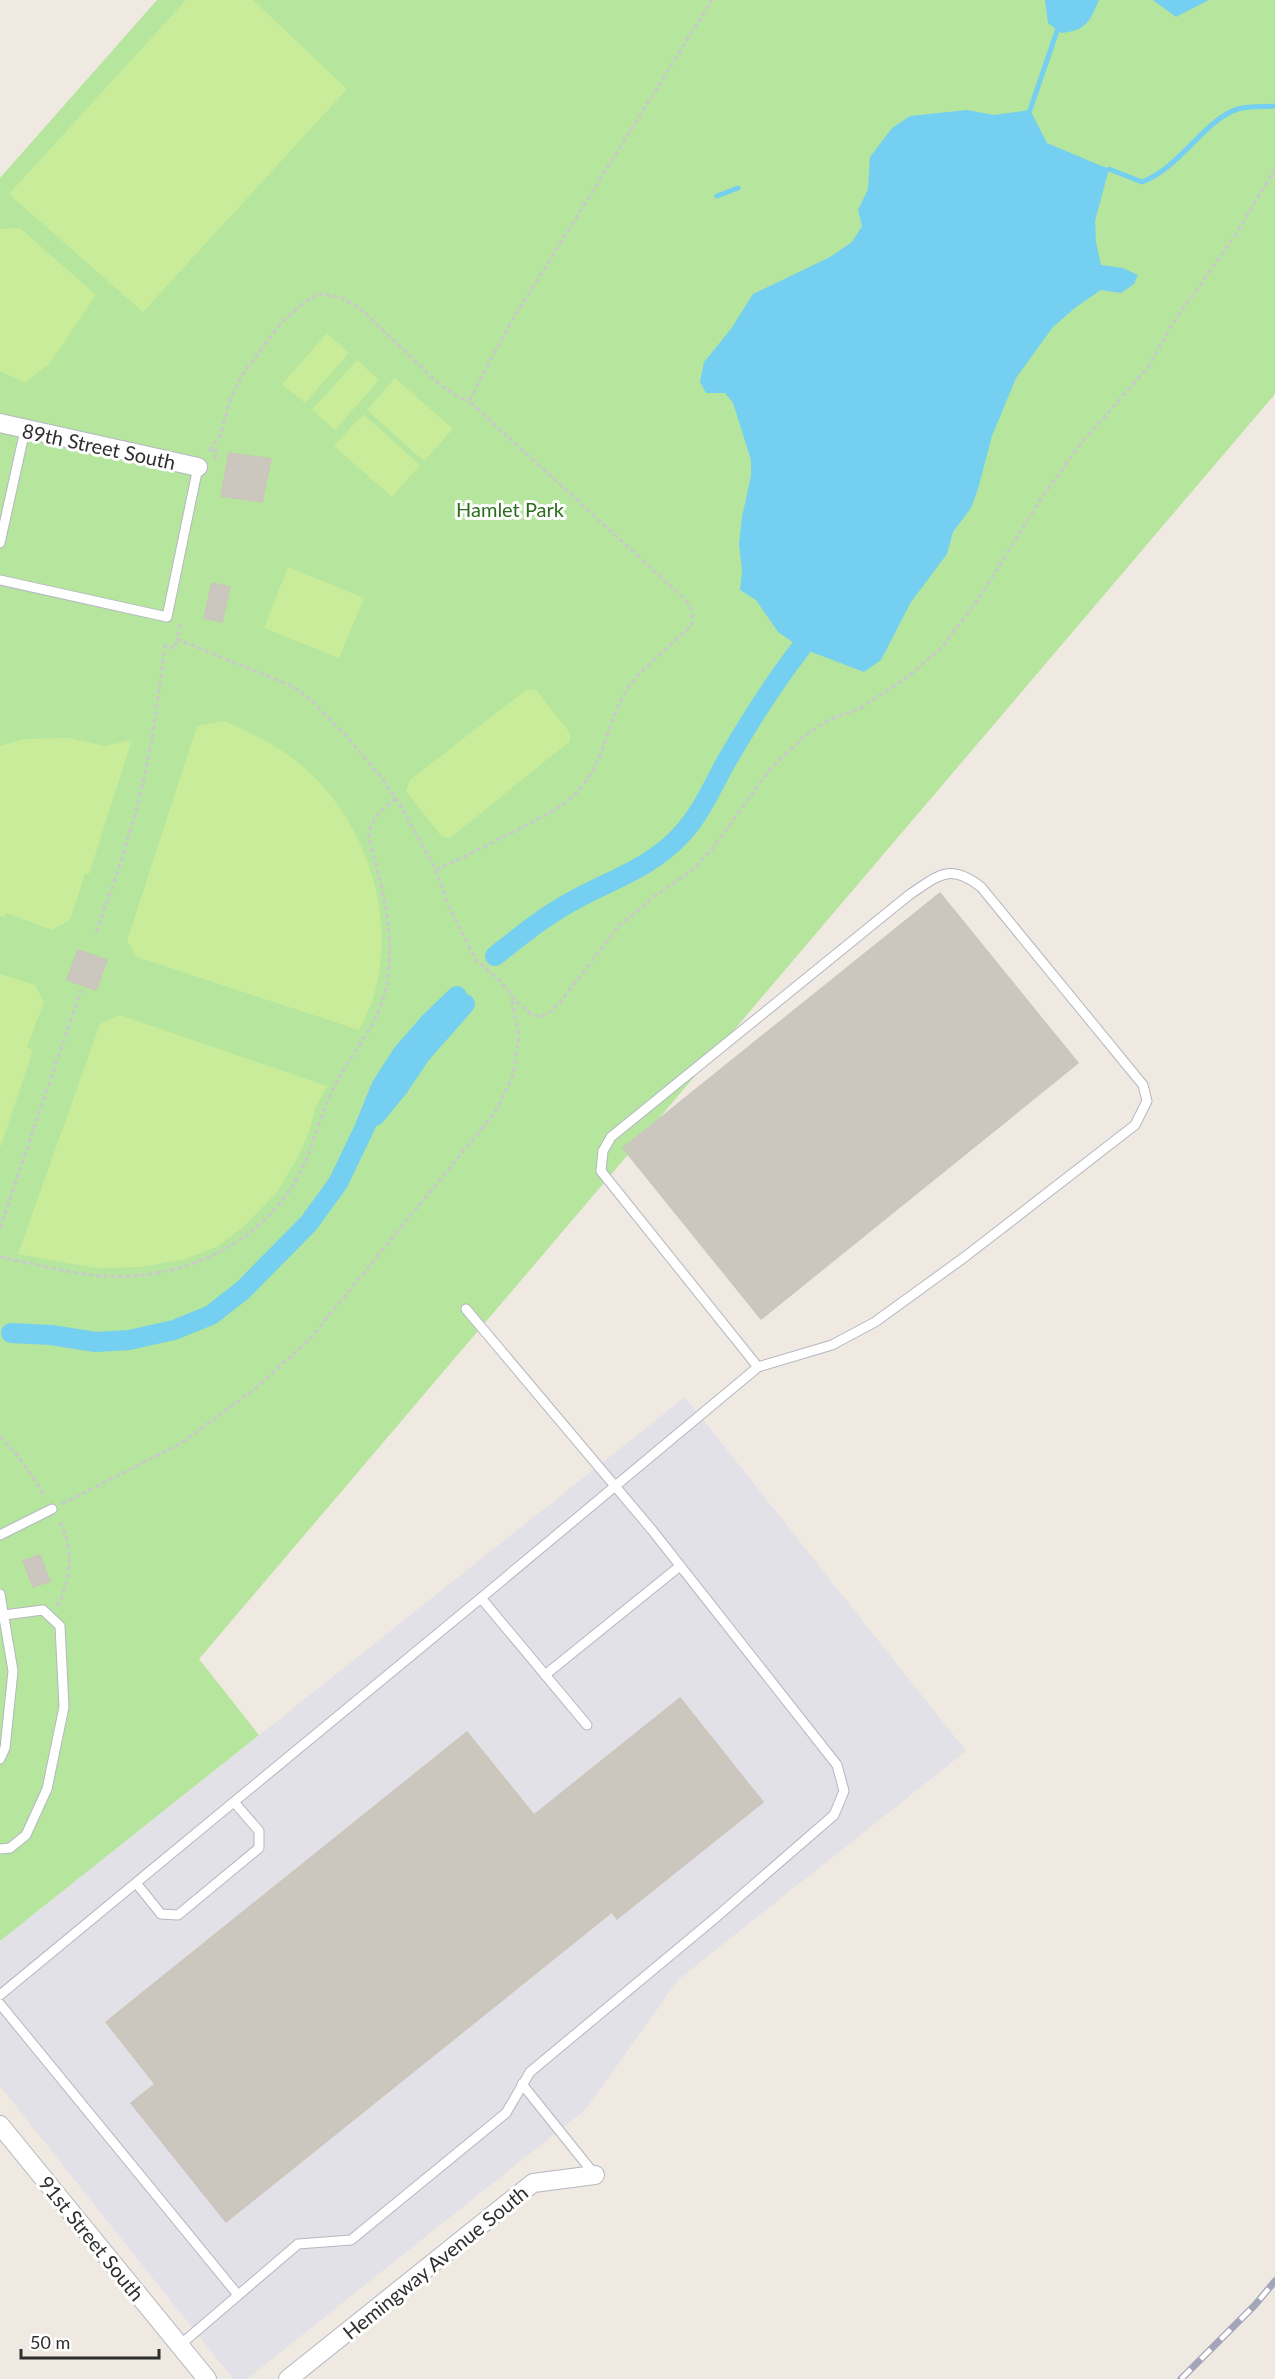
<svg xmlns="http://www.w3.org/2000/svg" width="1275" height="2379" font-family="Lato,sans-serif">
<rect width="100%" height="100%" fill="#efe9e1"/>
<polygon fill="#e3e1e8" points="685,1397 966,1751 678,1980 586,2109 247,2379 233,2379 0,2086 0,1941"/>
<polygon fill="#b6e59e" points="157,0 1275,0 1275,394 199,1659 259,1735 0,1941 0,178"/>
<g fill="#c9ec9a">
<polygon points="186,0 253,0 347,89 143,312 9,194"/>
<polygon points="20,228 96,295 50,363 25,383 0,371 0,229"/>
<polygon points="327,333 349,353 305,403 282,384"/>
<polygon points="357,360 379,380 335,430 312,410"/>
<polygon points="395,378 453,429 424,461 367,410"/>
<polygon points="363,414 420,465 392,497 334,446"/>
<polygon points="288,567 364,598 339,658 264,628"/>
<polygon points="527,689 536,690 570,733 570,741 450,838 442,837 406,791 410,780"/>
<path d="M224 721C257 735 288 751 313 776 377 838 405 950 359 1030L137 957 127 941 197 726Z"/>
<polygon points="69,738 105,746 132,740 89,874 85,874 70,920 52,930 6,913 4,917 0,916 0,746 25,739"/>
<polygon points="0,974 35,985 44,1002 27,1047 33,1050 0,1148"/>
<polygon points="120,1015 327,1086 316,1106 309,1132 298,1157 277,1192 244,1226 219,1246 185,1259 141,1267 96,1268 18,1254 100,1024"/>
</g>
<g fill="#75cff0">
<path d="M1045 0H1099C1090 21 1086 31 1061 33L1048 23Z"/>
<polygon points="1153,0 1209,0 1176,17"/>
<polygon points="967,110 994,115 1030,110 1047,143 1109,169 1095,221 1096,242 1101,265 1123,268 1138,275 1134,284 1121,293 1101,290 1076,307 1053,327 1016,378 992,436 978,489 971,508 953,532 947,554 911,602 881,660 864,672 801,648 778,632 756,600 740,590 742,570 739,544 742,517 751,476 751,460 733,403 725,393 706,393 700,382 704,362 731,329 753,294 830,257 852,242 862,226 858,210 868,189 870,157 892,128 910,116"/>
</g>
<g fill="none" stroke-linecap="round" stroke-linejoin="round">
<g stroke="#75cff0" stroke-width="5">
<polyline points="1030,110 1057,31"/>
<path d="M1109 169 1142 182C1181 167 1205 119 1238 109 1249 106 1263 107 1275 106"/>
<polyline points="717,196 738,188"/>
</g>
<g stroke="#75cff0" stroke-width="20">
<path d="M495 956C519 937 542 918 569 903 607 881 650 869 681 835 701 814 712 787 726 762 749 722 773 684 801 648"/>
<polyline points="375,1116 398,1088 421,1054 465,1004"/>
<polyline points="11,1333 51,1335 96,1342 129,1340 174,1330 211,1315 243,1290 309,1223 338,1183 364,1129 381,1087 402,1054 429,1023 457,996"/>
</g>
</g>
<g fill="#cbc7bf" stroke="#cbc5ba" stroke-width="1.5">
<polygon points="229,453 271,459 262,502 221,496"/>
<polygon points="212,583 230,587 222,622 204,618"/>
<polygon points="940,893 1078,1063 761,1319 623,1148"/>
<polygon points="78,950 107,960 96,990 67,980"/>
<polygon points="40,1555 50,1581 33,1587 23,1561"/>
<polygon points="680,1698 763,1802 617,1919 612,1912 226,2222 131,2103 155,2084 106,2022 467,1732 534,1815"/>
</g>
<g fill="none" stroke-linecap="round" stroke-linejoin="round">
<g stroke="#b4b7c1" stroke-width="11">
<g id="lane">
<polyline points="0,543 25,430"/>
<polyline points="0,580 167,617 198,467"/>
<polyline points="0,1535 52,1509"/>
<polyline points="0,1594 13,1671 5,1748 0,1759"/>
<path d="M481 1598 758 1367 832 1345 875 1322 966 1256 1135 1125 1147 1101 1143 1085 981 887C949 862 938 876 909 895L611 1137 603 1151 601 1171 758 1367"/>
<polyline points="545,1675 680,1566"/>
<polyline points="0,1849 10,1848 26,1835 47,1789 64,1707 60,1626 43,1610 4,1615"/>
<polyline points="136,1883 161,1914 178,1915 259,1848 259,1831 234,1802"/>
<polyline points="0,1995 481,1598 587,1725"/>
<polyline points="0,2004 238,2295"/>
<polyline points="522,2084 595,2175"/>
<polyline points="180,2345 298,2244 351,2240 506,2113 530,2072 714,1919 834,1815 844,1791 837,1765 652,1530 466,1309"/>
</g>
</g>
<g stroke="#b4b7c1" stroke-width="20">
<g id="street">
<polyline points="0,423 198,467"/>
<polyline points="0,2125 207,2379"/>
<polyline points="288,2379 533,2183 595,2175"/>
</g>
</g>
<g stroke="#c9c9c9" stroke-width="3" stroke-dasharray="4.5 3" stroke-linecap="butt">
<polyline points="215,459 217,451 210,450 221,434 230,400 242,375 280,324 304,302 320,294 340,297 361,309 440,385 457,396 469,401"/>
<polyline points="180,624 177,639 294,687 312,701 349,739 385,782 406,815 436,870 449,907 476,960 501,982 519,1004 531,1014 540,1017 550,1012 561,1001 617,928 655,896 690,872 712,849 770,769 806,735 830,719 859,709 885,692 909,676 942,647 979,598 1042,497 1079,446 1148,367 1171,326 1236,234 1275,169"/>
<path d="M436 870C466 856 496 841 526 825 542 817 559 809 572 797 603 769 605 731 623 696 638 668 671 648 692 624V611L686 600 469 401 511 322 712 0"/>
<path d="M96 932C115 881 132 831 144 778 154 734 159 690 165 646L175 648 177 639"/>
<polyline points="0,1228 81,990"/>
<path d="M0 1257C32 1263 71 1274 103 1276 178 1281 258 1247 296 1180 313 1150 319 1117 334 1087 345 1065 360 1046 372 1025 404 966 386 899 369 839 368 820 383 810 396 798"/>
<path d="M0 1436C18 1454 32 1475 45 1497"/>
<polyline points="62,1504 180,1444 251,1392 309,1340 496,1111 513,1075 519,1037 511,996"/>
<path d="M57 1606C72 1581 74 1547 59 1521"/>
</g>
<use href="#lane" stroke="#fff" stroke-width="9"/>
<use href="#street" stroke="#fff" stroke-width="18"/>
<g stroke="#a3a6b8" stroke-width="7">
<polyline id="rail" points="1181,2379 1255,2305 1275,2281"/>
</g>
<use href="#rail" stroke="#fff" stroke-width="4.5" stroke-dasharray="14" stroke-linecap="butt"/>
</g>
<g text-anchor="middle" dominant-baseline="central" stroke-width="6" stroke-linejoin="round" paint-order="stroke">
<g font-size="20" fill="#2e2e2e" stroke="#fff">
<text transform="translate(99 446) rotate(12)">89th Street South</text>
<text transform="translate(92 2238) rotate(51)">91st Street South</text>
<text transform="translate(435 2262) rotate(-39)">Hemingway Avenue South</text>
</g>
<g font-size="20" fill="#2c6e1b" stroke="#fff">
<text x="510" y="509">Hamlet Park</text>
</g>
</g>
<path d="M21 2349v9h138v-9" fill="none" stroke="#2e2e2e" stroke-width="3"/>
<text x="30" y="2349" font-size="18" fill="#2e2e2e" stroke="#ffffff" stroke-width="4.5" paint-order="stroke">50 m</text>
</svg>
